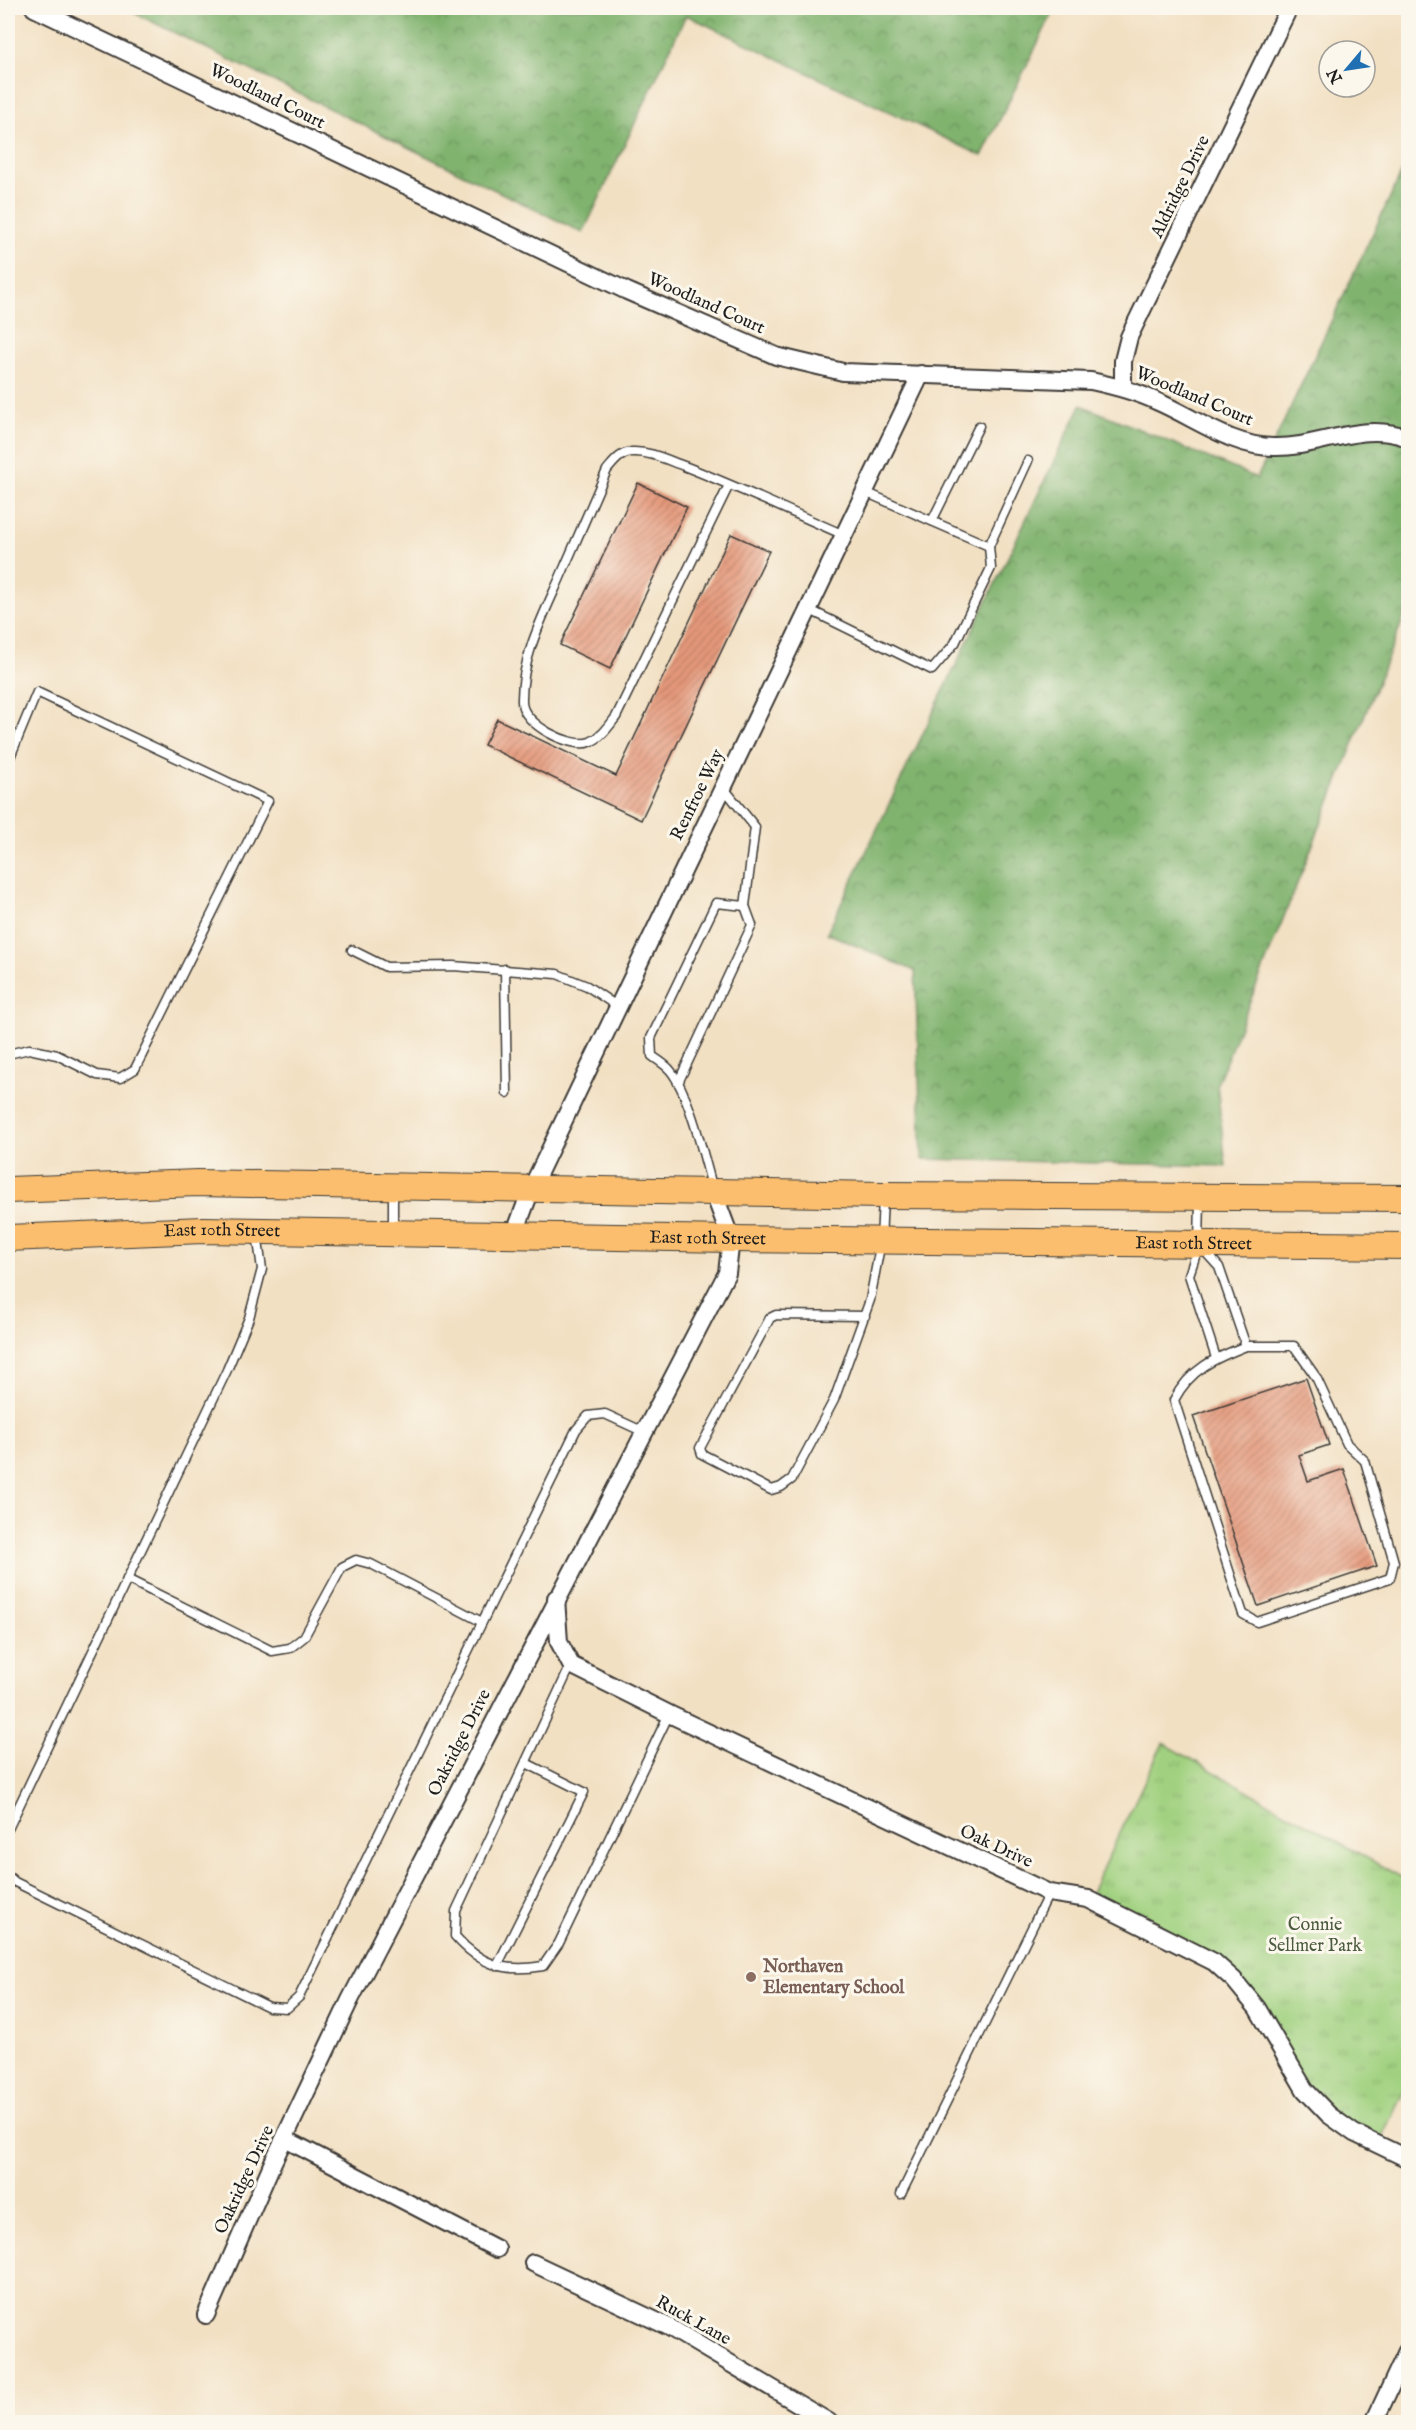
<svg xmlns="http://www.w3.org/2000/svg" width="1416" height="2430" font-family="'IM FELL English',serif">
<defs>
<pattern id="forest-crowns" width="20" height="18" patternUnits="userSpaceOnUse" patternTransform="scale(1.5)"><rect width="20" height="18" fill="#80b36e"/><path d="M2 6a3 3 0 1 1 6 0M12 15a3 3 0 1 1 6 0" fill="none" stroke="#68915a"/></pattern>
<pattern id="park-tufts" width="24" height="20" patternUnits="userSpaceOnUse" patternTransform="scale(1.5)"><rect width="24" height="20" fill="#a1d180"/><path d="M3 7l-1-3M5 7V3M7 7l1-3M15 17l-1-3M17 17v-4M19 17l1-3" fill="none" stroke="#8ab36e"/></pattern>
<pattern id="building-hatch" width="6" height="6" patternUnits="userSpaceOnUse" patternTransform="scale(1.5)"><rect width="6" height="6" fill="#e5987a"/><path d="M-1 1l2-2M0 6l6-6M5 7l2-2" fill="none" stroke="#b97b63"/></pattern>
</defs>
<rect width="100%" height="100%" fill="#fbf7ec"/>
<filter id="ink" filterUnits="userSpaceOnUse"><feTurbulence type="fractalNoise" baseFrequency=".0167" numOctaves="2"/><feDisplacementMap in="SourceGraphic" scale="12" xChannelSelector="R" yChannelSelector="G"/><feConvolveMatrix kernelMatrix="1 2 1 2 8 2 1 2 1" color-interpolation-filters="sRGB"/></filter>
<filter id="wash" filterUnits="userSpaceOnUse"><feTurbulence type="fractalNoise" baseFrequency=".008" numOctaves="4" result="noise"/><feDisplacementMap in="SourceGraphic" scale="24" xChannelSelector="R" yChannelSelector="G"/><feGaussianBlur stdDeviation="1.35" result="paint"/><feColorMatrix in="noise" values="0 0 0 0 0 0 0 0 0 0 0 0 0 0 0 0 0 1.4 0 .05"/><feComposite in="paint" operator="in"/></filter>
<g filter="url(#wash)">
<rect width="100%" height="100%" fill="#f2e0c3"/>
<g fill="url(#forest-crowns)" stroke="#4e6845" stroke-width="1.5">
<polygon points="124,8 1055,8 982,156 686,15 583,233"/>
<polygon points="1408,159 1408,607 1217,1084 1226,1166 922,1159 915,971 827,933 1081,405 1257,478"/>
</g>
<polygon fill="url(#park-tufts)" stroke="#5e764e" stroke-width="1.5" points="1163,1743 1408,1881 1408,2081 1378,2145 1305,2090 1257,2008 1177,1942 1088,1899"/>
<g id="blocks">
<g fill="url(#building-hatch)">
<polygon points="638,483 687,507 610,669 560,645"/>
<polygon points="731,534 769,551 641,820 484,745 497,719 616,776"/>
<polygon points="1306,1378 1329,1445 1299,1455 1308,1481 1344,1469 1377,1566 1258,1606 1193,1416"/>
</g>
</g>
</g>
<g filter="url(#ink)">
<use href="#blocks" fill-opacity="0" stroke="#3c3935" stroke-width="1.5"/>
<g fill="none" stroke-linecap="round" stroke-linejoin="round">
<g stroke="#3c3935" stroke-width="11">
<g id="lane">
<path d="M729 485 616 717C609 726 602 737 590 742 571 749 522 724 522 702 521 659 542 618 559 580 575 543 591 507 607 470 614 462 620 453 632 452 650 451 667 460 684 466 738 487 791 512 844 535"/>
<polyline points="932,521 979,426"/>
<polyline points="989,546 1028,461"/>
<polyline points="808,609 932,670 955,643 991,568 989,546 865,492"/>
<polyline points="8,762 37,692 268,801 135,1069 120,1078 97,1075 57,1055 29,1049 8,1054"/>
<polyline points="352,950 386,967 453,966 557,974 587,986 618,1007"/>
<polyline points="505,969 507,1093"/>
<polyline points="678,1083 752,925 745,906 755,827 723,787"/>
<polyline points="393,1188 393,1229"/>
<path d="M713 1190C705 1161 689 1092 670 1070 666 1065 658 1060 652 1056L651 1038 716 903 745 906"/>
<polyline points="1199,1242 1200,1201"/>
<polyline points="865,1316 776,1315 770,1318 700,1448 702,1454 771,1490 781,1487 792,1479 834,1400 870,1300 881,1241 883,1198"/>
<path d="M1246 1346H1294L1316 1377 1347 1444 1365 1461 1394 1562 1390 1578 1257 1622 1243 1614 1174 1400C1190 1369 1215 1358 1246 1346Z"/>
<polyline points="1216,1358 1189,1275 1199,1245 1219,1267 1246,1346"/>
<polyline points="127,1579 272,1651 290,1648 304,1637 342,1567 356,1560 371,1564 482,1622"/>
<path d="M571 1665 456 1911 455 1936C480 1965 506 1973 543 1966L559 1943 669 1714"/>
<polyline points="8,1829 227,1370 249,1318 262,1269 257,1234"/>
<polyline points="8,1876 15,1882 269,2007 287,2008 299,1997 576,1430 588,1416 605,1414 644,1432"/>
<polyline points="497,1966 584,1792 526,1763"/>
<polyline points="901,2194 1049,1893"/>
</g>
</g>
<g stroke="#3c3935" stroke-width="20">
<g id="street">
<path d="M34 8 627 291 776 356 843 372 1091 381C1114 386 1135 391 1156 401 1194 417 1232 447 1274 447 1321 448 1362 420 1408 438"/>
<polyline points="1123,388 1123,361 1129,337 1289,8"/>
<polyline points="514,1235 532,1187 921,374"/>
<polyline points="556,1598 559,1642 571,1665 669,1714 1049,1893 1088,1899 1214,1962 1234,1980 1257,2008 1305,2090 1329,2115 1354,2133 1408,2159"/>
<polyline points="285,2139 497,2249"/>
<polyline points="533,2263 669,2327 829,2422"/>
<polyline points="206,2315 273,2162 350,2000 727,1273 731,1239 713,1191"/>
<polyline points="1374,2422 1408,2349"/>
</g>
</g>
<g stroke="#3c3935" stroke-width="28">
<g id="primary">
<polyline points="8,1190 198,1183 883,1195 1408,1198"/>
<path id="s1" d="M8 1238 203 1230 731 1239 1408 1246"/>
</g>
</g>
<use href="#lane" stroke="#fff" stroke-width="8"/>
<use href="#street" stroke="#fff" stroke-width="16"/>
<use href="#primary" stroke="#fbbe6e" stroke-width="26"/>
</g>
</g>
<circle fill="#8d6e63" stroke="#fbf7ec" stroke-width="2" cx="751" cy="1977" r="6"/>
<g text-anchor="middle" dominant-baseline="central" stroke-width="6" stroke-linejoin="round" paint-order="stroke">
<g font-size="18" fill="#1c1c1c" stroke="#fbf7ec">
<text transform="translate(267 97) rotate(26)">Woodland Court</text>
<text transform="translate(1181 187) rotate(-64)">Aldridge Drive</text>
<text transform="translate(706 304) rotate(24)">Woodland Court</text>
<text transform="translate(1194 397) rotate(23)">Woodland Court</text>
<text transform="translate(698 795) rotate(-64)">Renfroe Way</text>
<text stroke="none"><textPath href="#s1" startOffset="214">East 10th Street</textPath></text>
<text stroke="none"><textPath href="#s1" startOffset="700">East 10th Street</textPath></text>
<text stroke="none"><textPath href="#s1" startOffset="1186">East 10th Street</textPath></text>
<text transform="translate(460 1743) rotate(-63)">Oakridge Drive</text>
<text transform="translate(996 1847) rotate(25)">Oak Drive</text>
<text transform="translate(245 2180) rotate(-65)">Oakridge Drive</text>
<text transform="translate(693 2321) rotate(29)">Ruck Lane</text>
</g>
<g font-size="18" fill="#4b5b3f" stroke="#fbf7ec">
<text x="1315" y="1925">Connie<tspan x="1315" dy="21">Sellmer Park</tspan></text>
</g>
<g font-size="18" font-weight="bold" fill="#785e54" stroke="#fbf7ec" text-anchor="start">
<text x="763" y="1967">Northaven<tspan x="763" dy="21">Elementary School</tspan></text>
</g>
</g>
<rect width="1416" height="2430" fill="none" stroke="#fbf7ec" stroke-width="30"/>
<g transform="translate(1347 69) rotate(241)"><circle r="28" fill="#fbf7ec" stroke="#a29f99" stroke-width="1.5"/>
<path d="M0-4.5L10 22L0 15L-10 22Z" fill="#1f6fb2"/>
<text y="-9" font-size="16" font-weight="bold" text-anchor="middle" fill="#1c1c1c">N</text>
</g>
</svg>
